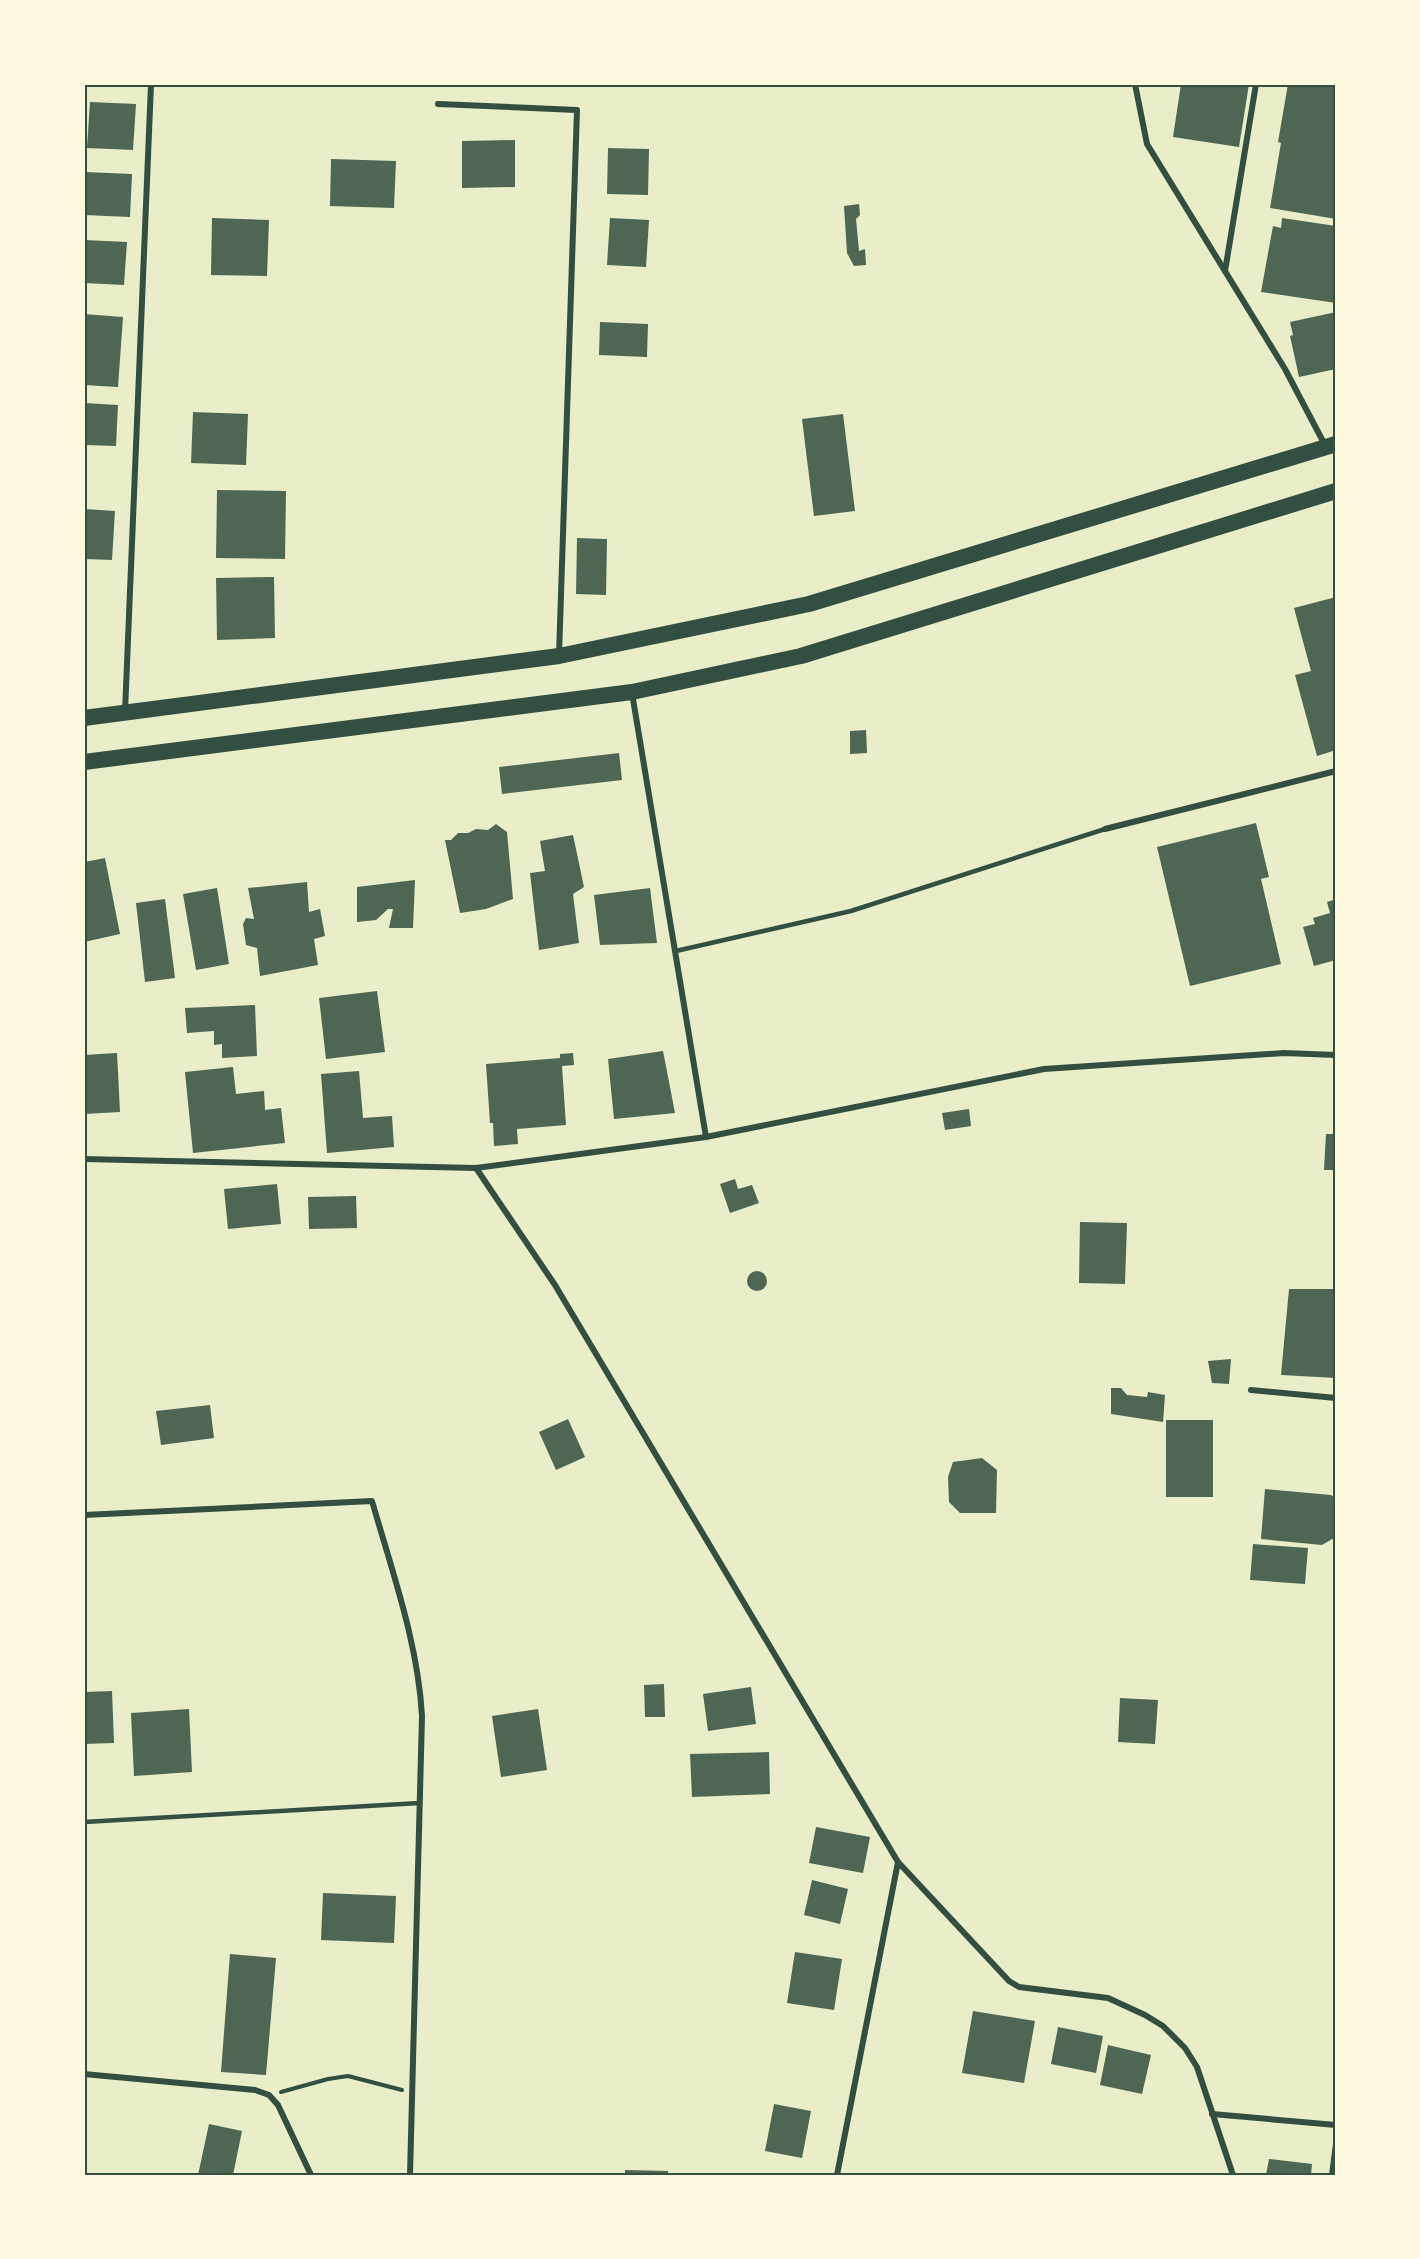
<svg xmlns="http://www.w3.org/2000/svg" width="1420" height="2259" font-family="'Titillium Web',sans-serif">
<rect width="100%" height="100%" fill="#e9edc9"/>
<g fill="#4f6655">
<polygon points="1181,84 1249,84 1239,147 1173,137"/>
<polygon points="1288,84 1336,84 1336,219 1270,208 1281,143 1278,142"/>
<polygon points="90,102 136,104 133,150 87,148"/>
<polygon points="515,140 515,187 462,188 462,141"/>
<polygon points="608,148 649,149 648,195 607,194"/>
<polygon points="331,159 396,161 394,208 330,206"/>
<polygon points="85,172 132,174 130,217 84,215"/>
<polygon points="859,204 860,215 856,219 859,251 865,249 866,265 854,266 847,253 844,206"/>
<polygon points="212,218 269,220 267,276 211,275"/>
<polygon points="610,218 649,220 646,267 607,265"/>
<polygon points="1282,218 1336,226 1336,303 1261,292 1273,226 1281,228"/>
<polygon points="84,240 127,242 124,285 84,283"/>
<polygon points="1336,312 1336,369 1299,377 1290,336 1293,335 1290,322"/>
<polygon points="84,314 123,317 118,387 84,385"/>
<polygon points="600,322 648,324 647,357 599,355"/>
<polygon points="84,403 118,405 116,446 84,445"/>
<polygon points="193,412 248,414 246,465 191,463"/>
<polygon points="843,414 855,511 814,516 802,419"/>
<polygon points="217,490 286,491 285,559 216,558"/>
<polygon points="84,509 115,511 112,560 84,559"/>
<polygon points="577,538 607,539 606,595 576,594"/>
<polygon points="274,577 275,638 217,640 216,578"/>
<polygon points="1336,597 1336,750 1317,756 1295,675 1311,671 1294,608"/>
<polygon points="866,730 867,753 850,754 850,731"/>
<polygon points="619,753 622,780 502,794 499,767"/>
<polygon points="1256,823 1269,877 1261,879 1281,964 1190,986 1157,847"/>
<polygon points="496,824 507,832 513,899 486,909 460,913 445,840 451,840 458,833 468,833 476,829 488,830"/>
<polygon points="573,835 584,887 573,894 579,943 539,950 530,873 545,871 540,841"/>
<polygon points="105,858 120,934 84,942 84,862"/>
<polygon points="415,880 413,928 389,928 393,909 388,909 376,920 357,922 357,887"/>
<polygon points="307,882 309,912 320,909 325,936 314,939 318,965 260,976 257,948 246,945 243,924 246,918 254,919 248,888"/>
<polygon points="217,888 229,964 196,970 183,894"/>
<polygon points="650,888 657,943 600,945 594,895"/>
<polygon points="165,899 175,978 145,982 136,903"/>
<polygon points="1336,899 1336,960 1314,966 1303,927 1315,924 1313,918 1330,913 1327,902"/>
<polygon points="377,991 385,1052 326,1059 319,998"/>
<polygon points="255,1005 257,1056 222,1058 222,1044 214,1045 214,1031 187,1033 185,1008"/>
<polygon points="663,1051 675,1113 614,1119 608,1059"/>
<polygon points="117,1053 120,1112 84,1114 84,1055"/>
<polygon points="573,1053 574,1065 562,1066 566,1125 517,1129 518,1144 494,1146 493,1123 490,1123 486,1064 560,1058 560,1054"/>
<polygon points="233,1067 236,1094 264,1091 265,1110 281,1108 285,1143 193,1153 185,1072"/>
<polygon points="359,1071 363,1118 392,1116 394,1147 327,1153 321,1074"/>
<polygon points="969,1109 971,1126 945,1130 942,1113"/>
<polygon points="1326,1134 1336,1134 1336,1170 1324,1170"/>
<polygon points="735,1179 738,1189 752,1185 759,1203 730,1213 720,1184"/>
<polygon points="277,1184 281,1224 228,1229 224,1189"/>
<polygon points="356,1196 357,1228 309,1229 308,1197"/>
<polygon points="1080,1222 1127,1223 1125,1284 1079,1283"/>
<circle cx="757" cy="1281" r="10"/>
<polygon points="1289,1289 1336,1289 1336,1378 1281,1375"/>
<polygon points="1231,1359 1229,1384 1212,1383 1208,1361"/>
<polygon points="1111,1388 1121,1388 1127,1395 1147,1397 1148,1392 1165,1395 1163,1422 1111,1414"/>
<polygon points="210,1405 214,1438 161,1445 156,1411"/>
<polygon points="568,1419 585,1457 556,1470 539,1432"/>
<rect x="1166" y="1420" width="47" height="77"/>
<polygon points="982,1458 997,1470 996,1513 960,1513 949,1502 948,1477 953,1462"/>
<polygon points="1265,1489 1331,1495 1336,1499 1336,1535 1334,1538 1322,1545 1261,1539"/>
<polygon points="1253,1544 1308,1548 1305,1584 1250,1580"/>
<polygon points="664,1684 665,1717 645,1717 644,1685"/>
<polygon points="751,1687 756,1724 708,1731 703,1694"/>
<polygon points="112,1691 114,1743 84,1744 84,1692"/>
<polygon points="1120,1698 1158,1700 1155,1744 1118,1742"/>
<polygon points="189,1709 192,1772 134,1776 131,1713"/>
<polygon points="538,1709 547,1770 501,1777 492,1716"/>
<polygon points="769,1752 770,1794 692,1797 690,1754"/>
<polygon points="816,1827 870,1837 863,1873 809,1863"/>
<polygon points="812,1880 848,1889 840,1924 804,1915"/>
<polygon points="323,1893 396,1896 394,1943 321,1940"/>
<polygon points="795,1952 842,1959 834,2010 787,2003"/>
<polygon points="230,1954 276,1958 266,2075 221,2072"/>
<polygon points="973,2011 1035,2021 1024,2083 962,2073"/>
<polygon points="1058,2027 1103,2036 1096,2073 1051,2064"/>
<polygon points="1108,2045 1151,2055 1142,2094 1100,2085"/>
<polygon points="774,2104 811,2111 802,2158 765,2151"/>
<polygon points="209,2124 242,2131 233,2175 198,2175"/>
<polygon points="1269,2159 1312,2164 1311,2175 1266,2175"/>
<polygon points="625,2170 668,2171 668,2175 625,2175"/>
</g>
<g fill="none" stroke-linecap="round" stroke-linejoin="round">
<polyline stroke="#344e41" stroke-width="4" points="281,2092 328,2079 348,2076 402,2090"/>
<g stroke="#344e41" stroke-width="4.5">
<polyline points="676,951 851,911 1105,829"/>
<polyline points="84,1822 420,1803"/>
</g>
<g stroke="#344e41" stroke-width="6">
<polyline points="1135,84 1147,144 1285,369 1326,447"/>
<polyline points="438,104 577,110 559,655"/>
<polyline points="1225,271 1256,84"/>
<polyline points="632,693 706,1137"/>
<polyline points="125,712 151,84"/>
<polyline points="1105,829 1336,771"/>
<polyline points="84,1159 476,1168 706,1137 1044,1069 1284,1053 1336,1055"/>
<polyline points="476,1168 555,1285 898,1862 1009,1981 1019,1987 1108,1998 1145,2015 1163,2026 1185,2048 1197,2067 1233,2175"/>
<polyline points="1251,1390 1336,1398"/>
<path d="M84 1515 372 1501C392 1571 418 1643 422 1716L410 2175"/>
<polyline points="84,2074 255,2090 269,2095 278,2105 311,2175"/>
<polyline points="1212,2114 1336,2125"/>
<polyline points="837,2175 898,1862"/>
<polyline points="1332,2175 1336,2144"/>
</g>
<g stroke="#344e41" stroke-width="16">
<polyline points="84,718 559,656 809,604 1336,444"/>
<polyline points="84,762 632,692 801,656 1336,491"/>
</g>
</g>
<rect width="1420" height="2259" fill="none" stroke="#fefae0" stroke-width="171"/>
<rect x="86" y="86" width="1248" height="2088" fill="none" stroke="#344e41" stroke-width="2"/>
</svg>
